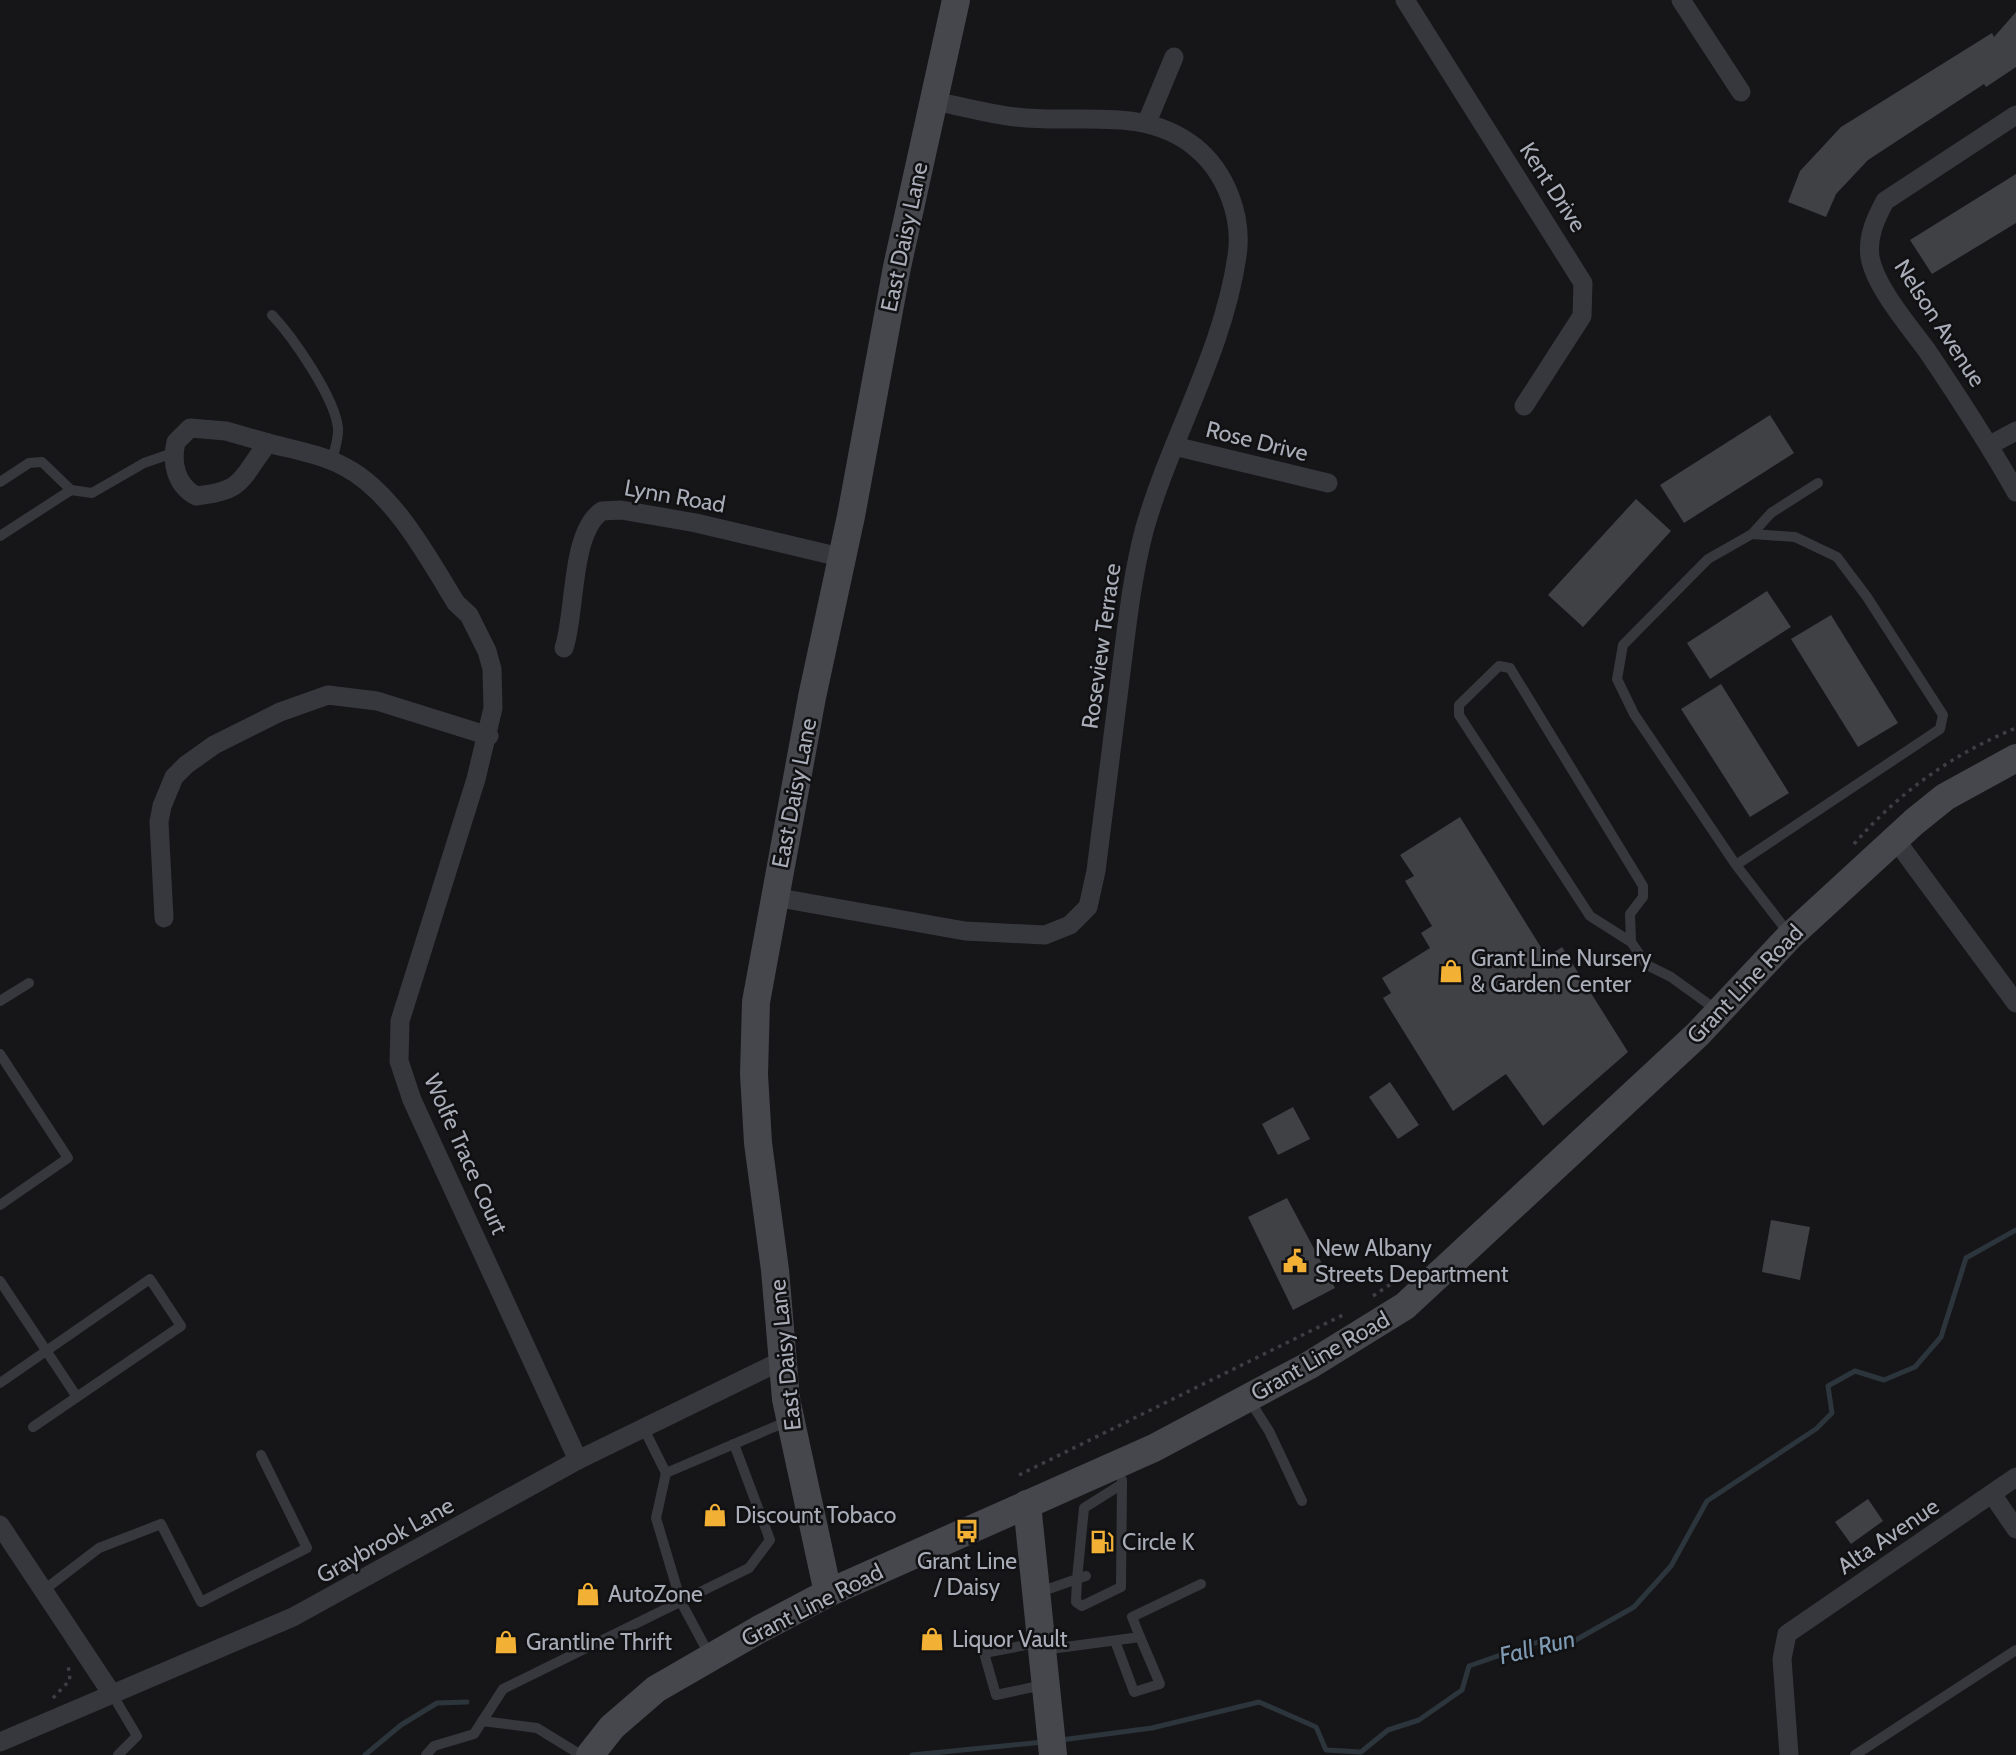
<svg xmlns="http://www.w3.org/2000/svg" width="2016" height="1755" font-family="Cabin,sans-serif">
<rect width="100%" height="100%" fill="#161618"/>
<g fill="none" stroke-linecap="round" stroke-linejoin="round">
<g stroke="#2c353c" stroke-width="5">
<polyline points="1061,1740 1152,1728 1259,1702 1316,1727 1326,1750 1361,1752 1388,1730 1419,1720 1462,1690 1469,1666 1541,1641 1574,1641 1634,1607 1671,1566 1707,1501 1816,1429 1832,1413 1828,1386 1855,1371 1884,1380 1915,1367 1941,1337 1966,1258 2016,1230"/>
<polyline points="365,1755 401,1725 437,1703 467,1702"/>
<polyline points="912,1755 1044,1742"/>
</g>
</g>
<g fill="#404145">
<polygon points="2016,12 2016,67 1986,87 1984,84 1868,160 1836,194 1826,217 1788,202 1800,171 1841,127 1992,33 1994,37"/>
<polygon points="2016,174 2016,223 1932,274 1910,240"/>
<polygon points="1770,415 1794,453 1684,523 1660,485"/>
<polygon points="1636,499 1671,531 1583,627 1548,595"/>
<polygon points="1767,591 1791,627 1710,679 1687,643"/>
<polygon points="1831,615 1898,723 1858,747 1791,639"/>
<polygon points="1721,684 1789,793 1750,817 1681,709"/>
<polygon points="1460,817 1547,957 1562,947 1628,1052 1543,1126 1506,1074 1453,1111 1383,998 1391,993 1382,978 1430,948 1421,933 1432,926 1405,881 1414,876 1400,855"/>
<polygon points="1390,1082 1419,1125 1398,1139 1369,1097"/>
<polygon points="1293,1107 1310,1139 1278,1155 1262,1124"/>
<polygon points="1287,1198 1335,1288 1293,1310 1248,1217"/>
<polygon points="1771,1220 1810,1227 1800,1280 1762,1272"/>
<polygon points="1868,1499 1883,1521 1851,1544 1835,1522"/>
</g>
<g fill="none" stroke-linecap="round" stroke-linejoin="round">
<g stroke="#3d3f44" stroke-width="3.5" stroke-dasharray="3.5 5" stroke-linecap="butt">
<path d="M1854 844C1899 792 1953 754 2016 728"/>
<polyline points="1373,1296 1398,1279"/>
<polyline points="1019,1475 1343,1315"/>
<polyline points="53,1698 70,1680 68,1664"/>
</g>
<g stroke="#37383d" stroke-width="10">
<path d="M272 315C293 337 335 398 338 428 339 438 334 451 332 461"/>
<polyline points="0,482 29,463 42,462 71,490 92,493 144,463 173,453"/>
<polyline points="1752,534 1771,513 1818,483"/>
<polyline points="0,536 71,490"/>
<polyline points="1736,865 1940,729 1943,715 1867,597 1837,557 1795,537 1752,534 1708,559 1623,645 1617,679 1634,714 1736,865 1790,935"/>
<polyline points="1631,942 1630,914 1643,897 1643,886 1510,668 1499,666 1459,705 1459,715 1590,916 1631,942 1647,965 1671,977 1718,1011"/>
<polyline points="0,1001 29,983"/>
<polyline points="0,1054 68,1158 0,1205"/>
<polyline points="0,1281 77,1397"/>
<polyline points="0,1383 150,1279 181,1326 33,1427"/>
<polyline points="1250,1401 1269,1431 1302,1501"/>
<polyline points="644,1429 666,1473 788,1421"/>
<polyline points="666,1473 656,1518 681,1602 710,1656"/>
<polyline points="1086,1576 1077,1579 1076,1602 1082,1606 1121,1587 1122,1484"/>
<polyline points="44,1590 99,1548 161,1524 201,1602 307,1548 261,1455"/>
<polyline points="1040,1592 1077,1579 1084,1508 1122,1484 1122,1480"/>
<polyline points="1115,1641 1134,1692 1160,1684 1140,1637"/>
<polyline points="1037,1643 984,1653 996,1695 1043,1685"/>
<polyline points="1043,1650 1140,1637 1132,1617 1201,1584"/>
<polyline points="112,1694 137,1736 118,1755"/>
<polyline points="482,1721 537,1728 581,1755"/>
<polyline points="426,1755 434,1746 474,1734 503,1689 749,1568 770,1540 734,1444"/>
<polyline points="1855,1755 2016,1650"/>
</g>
<g stroke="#37383d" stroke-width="19">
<polyline points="1405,0 1583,283 1582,316 1524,406"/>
<polyline points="1681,0 1741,92"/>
<path d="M2016 115 1885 201C1876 218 1867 236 1870 257 1875 287 1910 327 1928 352 1959 398 1989 444 2016 492"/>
<polyline points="1147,122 1174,57"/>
<path d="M190 428 226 431 268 443C240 478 246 491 196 496 176 485 171 463 176 442Z"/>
<path d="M268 443C294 450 321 454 345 467 393 492 428 557 456 603L469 615 487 651 492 669 493 708 476 779 400 1021 399 1061 412 1100 578 1460"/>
<polyline points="1990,445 2016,431"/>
<polyline points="1174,446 1328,483"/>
<path d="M564 648C576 613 570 532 602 511L621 510 696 523 840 557"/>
<polyline points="1895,839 2016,1003"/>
<path d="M774 897 965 931 1045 935 1070 925 1088 907 1096 871C1104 805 1113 738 1121 672 1127 625 1132 577 1144 531 1170 438 1223 353 1237 256 1243 217 1226 172 1195 147 1143 105 1078 125 1016 117 989 114 961 106 933 101"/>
<polyline points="164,918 159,822 162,806 174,777 186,765 214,745 280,712 328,695 377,701 489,736"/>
<polyline points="1992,1494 2016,1529"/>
<polyline points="0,1525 112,1694"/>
<polyline points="0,1742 293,1617 578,1460 783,1360"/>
<polyline points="1789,1755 1782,1659 1787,1634 2016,1477"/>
</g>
<g stroke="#45474d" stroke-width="28">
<polyline points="1027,1504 1053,1755"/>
<polyline points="828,1593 786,1399 775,1270 758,1143 754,1074 756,1002 812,697 851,516 897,267 956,0"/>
<polyline points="590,1755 612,1727 656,1689 758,1630 828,1593 1154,1448 1308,1366 1405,1306 1698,1034 1790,936 1914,822 1945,797 2016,758"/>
</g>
</g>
<defs>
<g id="shop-bare" transform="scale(1.89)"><path d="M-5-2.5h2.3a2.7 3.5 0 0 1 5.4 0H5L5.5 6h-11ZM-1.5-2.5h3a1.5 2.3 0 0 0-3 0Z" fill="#f2b134" stroke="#111113" stroke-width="2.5" paint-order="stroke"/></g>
<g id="civic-bare" transform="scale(1.89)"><path d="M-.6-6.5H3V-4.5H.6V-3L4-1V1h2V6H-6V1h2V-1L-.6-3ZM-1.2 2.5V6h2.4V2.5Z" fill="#f2b134" stroke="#111113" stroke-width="2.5" paint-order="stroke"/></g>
<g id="bus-bare" transform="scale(1.89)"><path d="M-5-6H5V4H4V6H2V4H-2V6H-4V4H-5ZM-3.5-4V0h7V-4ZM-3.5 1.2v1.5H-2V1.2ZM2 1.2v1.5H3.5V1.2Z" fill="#f2b134" stroke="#111113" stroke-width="2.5" paint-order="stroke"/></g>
<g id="fuel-bare" transform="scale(1.89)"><path d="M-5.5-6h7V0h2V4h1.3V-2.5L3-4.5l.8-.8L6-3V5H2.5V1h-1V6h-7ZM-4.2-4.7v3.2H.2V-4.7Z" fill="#f2b134" stroke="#111113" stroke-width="2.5" paint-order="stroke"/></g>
</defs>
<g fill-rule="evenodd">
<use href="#shop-bare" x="1451" y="971"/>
<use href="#civic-bare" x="1295" y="1261"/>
<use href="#shop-bare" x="715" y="1515"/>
<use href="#bus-bare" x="967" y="1531"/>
<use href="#fuel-bare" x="1102" y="1542"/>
<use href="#shop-bare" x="588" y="1594"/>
<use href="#shop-bare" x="932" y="1639"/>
<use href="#shop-bare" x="506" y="1642"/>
</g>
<g text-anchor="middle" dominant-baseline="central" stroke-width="5" stroke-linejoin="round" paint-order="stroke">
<g font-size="23" fill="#a8adb8" stroke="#111113">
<text transform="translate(1553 187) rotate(57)">Kent Drive</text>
<text transform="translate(904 237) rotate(-78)">East Daisy Lane</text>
<text transform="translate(1940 323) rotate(57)">Nelson Avenue</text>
<text transform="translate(1257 441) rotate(14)">Rose Drive</text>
<text transform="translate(675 496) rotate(10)">Lynn Road</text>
<text transform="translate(1101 646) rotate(-82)">Roseview Terrace</text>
<text transform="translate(794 793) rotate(-79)">East Daisy Lane</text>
<text transform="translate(1745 984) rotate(-46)">Grant Line Road</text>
<text transform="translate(466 1154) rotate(66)">Wolfe Trace Court</text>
<text transform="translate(785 1355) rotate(-96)">East Daisy Lane</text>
<text transform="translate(1320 1356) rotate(-30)">Grant Line Road</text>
<text transform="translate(1888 1536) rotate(-34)">Alta Avenue</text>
<text transform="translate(385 1540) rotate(-29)">Graybrook Lane</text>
<text transform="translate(812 1605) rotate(-27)">Grant Line Road</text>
</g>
<g font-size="23" fill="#a8adb8" stroke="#111113" text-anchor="start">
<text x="1471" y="958">Grant Line Nursery<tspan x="1471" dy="26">&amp; Garden Center</tspan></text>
<text x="1315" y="1248">New Albany<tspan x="1315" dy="26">Streets Department</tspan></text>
<text x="735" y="1515">Discount Tobaco</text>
<text x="1122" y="1542">Circle K</text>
<text x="967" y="1561" text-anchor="middle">Grant Line<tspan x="967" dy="26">/ Daisy</tspan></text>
<text x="608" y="1594">AutoZone</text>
<text x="952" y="1639">Liquor Vault</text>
<text x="526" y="1642">Grantline Thrift</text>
</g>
<g font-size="24" font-style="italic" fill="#7f9bb3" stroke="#111113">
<text transform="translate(1537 1647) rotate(-14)">Fall Run</text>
</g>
</g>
</svg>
